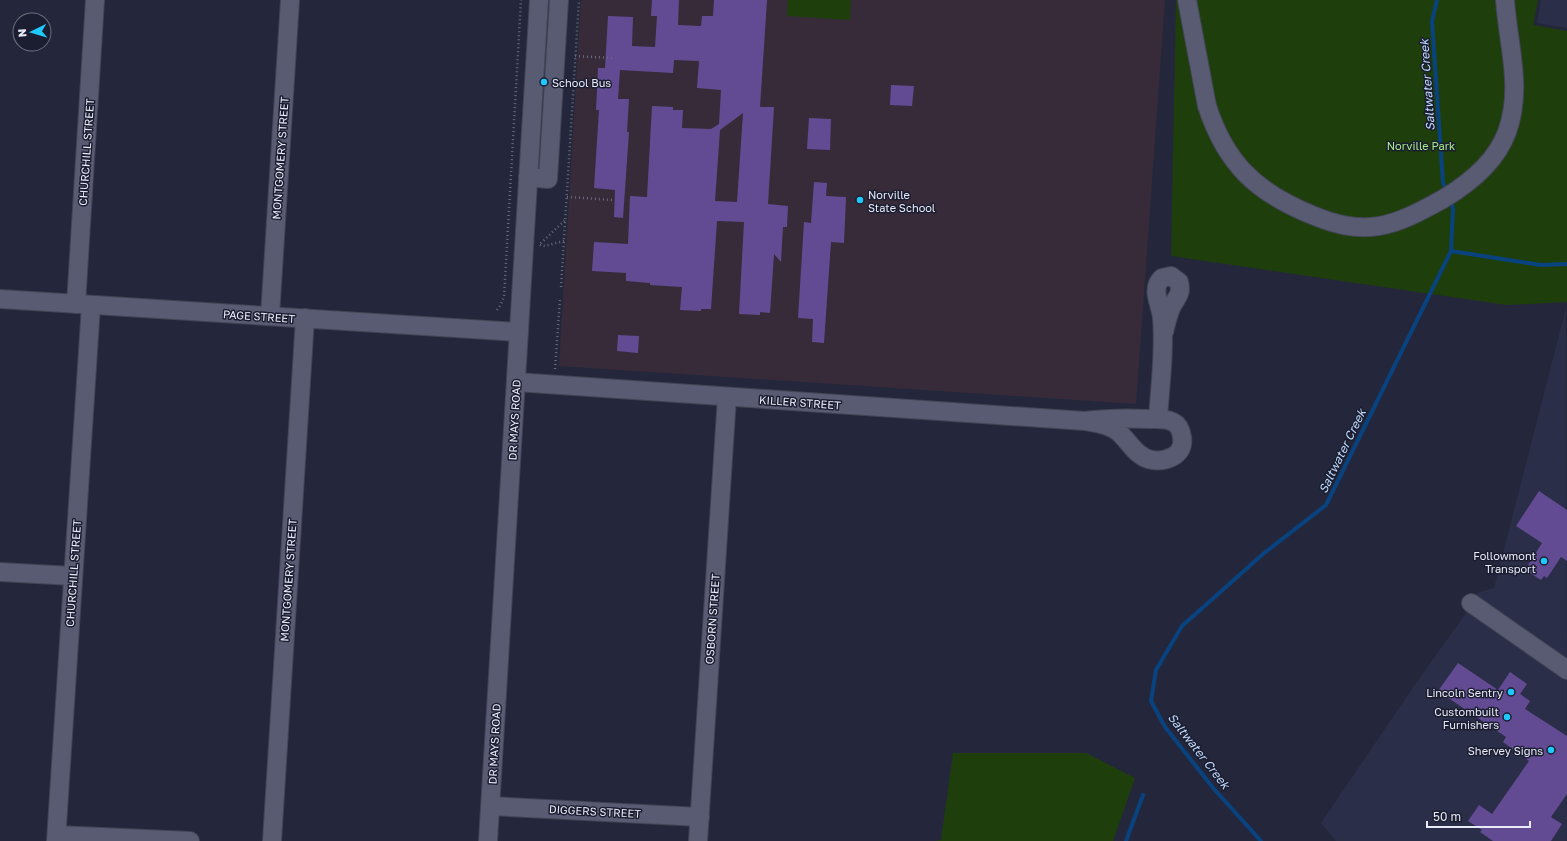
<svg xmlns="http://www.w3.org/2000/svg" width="1567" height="841" font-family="'Golos Text',sans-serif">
<rect width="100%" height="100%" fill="#24273b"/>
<g fill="#2b2e48">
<polygon points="1541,0 1567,0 1567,28 1537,23"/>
<polygon points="1566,308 1567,841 1336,841 1321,823 1416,683 1464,616 1477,593 1494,588"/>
</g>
<polygon fill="#372b39" points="581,0 1165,0 1136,404 559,366"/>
<g fill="#1e3f0b">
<polygon points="788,0 851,0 850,20 787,16"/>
<polygon points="1176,0 1538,0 1533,25 1567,31 1567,302 1507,305 1171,256"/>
<polygon points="953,753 1086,753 1135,778 1113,841 935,841 941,840"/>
</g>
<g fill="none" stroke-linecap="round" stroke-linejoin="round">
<g stroke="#09437f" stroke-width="4">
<polyline points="1437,0 1432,21 1443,183 1447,192"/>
<polyline points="1451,251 1541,265 1567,264"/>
<polyline points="1126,841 1143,795"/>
<polyline points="1261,841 1214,789 1165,727 1151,701 1156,670 1182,626 1263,554 1326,505 1451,251 1453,208 1450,200"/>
</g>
</g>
<g fill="#634b93" fill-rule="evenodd">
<path d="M652 0H679L678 25 701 26 702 16H713L714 0H767L760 107H774L768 204 788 206 787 227H783L781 262 774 254 770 313 760 312V315L739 314 744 222 717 221 711 309H701V311L680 310 682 287 650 285V283L626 281V273L592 271 594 242 628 244 630 196 647 197 652 106 673 107V110H683L682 128 711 129 719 124 721 90 697 88 699 61 674 60 673 73 620 70 618 99H629L627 132H629L623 218 614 217 615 190 594 188 599 110H596L598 68H605L608 16 633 17 632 46 655 47 657 16H651ZM743 113 737 202 715 201 720 130Z"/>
<polygon points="891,85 914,86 912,106 890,105"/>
<polygon points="809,118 831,119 830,150 807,149"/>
<polygon points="814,182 827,183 826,196 846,197 844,243 831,242 824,343 812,342 813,319 798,318 804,222 811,223"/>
<polygon points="618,335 639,336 638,353 617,351"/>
<polygon points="1539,491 1567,510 1567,561 1561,557 1547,578 1544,576 1541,580 1527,571 1530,567 1528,565 1542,543 1516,526"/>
<polygon points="1458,663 1498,690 1510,672 1527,684 1520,694 1530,701 1525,709 1567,736 1567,794 1551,817 1562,824 1551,841 1493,841 1480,832 1482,830 1468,821 1479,805 1492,814 1529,761 1503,742 1506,737 1438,691"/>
</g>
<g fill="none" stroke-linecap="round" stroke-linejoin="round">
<g stroke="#424455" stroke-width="20">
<g id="minor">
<path d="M1187 0 1207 106C1226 164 1256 192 1312 215 1334 224 1355 230 1379 226 1402 222 1423 210 1443 199 1470 183 1496 162 1507 132 1523 88 1508 45 1505 0"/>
<polyline points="528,177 548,179 559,0"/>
<polyline points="0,299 519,332"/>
<polyline points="76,304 95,0"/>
<polyline points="270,316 290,0"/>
<path d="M516 382 1085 421C1095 423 1107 424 1117 431 1129 440 1135 457 1152 460 1167 462 1185 455 1182 437 1181 430 1179 425 1173 422 1166 418 1157 419 1149 419 1126 418 1108 418 1085 421"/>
<path d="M1158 419C1160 386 1165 351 1162 318 1161 305 1150 289 1162 278L1171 276 1179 282C1182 295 1177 296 1172 306 1168 314 1166 324 1164 332"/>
<polyline points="0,572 73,576"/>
<polyline points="1471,603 1567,670"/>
<polyline points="491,806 700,817"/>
<polyline points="57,835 190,841"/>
<polyline points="56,841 91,305"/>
<polyline points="272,841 305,318"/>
<polyline points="488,841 539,0"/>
<polyline points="698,841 727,397"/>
</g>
</g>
<g stroke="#676a7c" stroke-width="2.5" stroke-dasharray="1 3" stroke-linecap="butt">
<polyline points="575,56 612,58"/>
<polyline points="567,197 613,200"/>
<polyline points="564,241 545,246 539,245 565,220"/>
<polyline points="561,287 579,0"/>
<polyline points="497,310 500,306 504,297 521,0"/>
<polyline points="555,369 560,299"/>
</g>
<use href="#minor" stroke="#585b72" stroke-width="18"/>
</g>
<g fill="#20c9fd" stroke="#1b1d30" stroke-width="1.5">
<circle cx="544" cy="82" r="4"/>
<circle cx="860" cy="200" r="4"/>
<circle cx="1544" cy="561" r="4"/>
<circle cx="1511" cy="692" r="4"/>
<circle cx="1507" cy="717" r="4"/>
<circle cx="1551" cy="750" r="4"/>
</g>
<g text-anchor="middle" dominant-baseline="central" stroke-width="3" stroke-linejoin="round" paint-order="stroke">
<g font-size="11" fill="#e8eaf8" stroke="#1b1d30" text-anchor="end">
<text x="552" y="82" text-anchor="start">School Bus</text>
<text x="868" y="194" text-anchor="start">Norville<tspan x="868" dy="13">State School</tspan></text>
<text x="1536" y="555">Followmont<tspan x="1536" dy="13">Transport</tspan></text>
<text x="1503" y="692">Lincoln Sentry</text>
<text x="1499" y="711">Custombuilt<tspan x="1499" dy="13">Furnishers</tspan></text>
<text x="1543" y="750">Shervey Signs</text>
</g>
<g font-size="11" fill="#a6ea89" stroke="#1b1d30">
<text x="1421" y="145">Norville Park</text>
</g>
<g font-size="11" fill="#e8eaf8" stroke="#1b1d30">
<text transform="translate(86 152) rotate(-86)">CHURCHILL STREET</text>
<text transform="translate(280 158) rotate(-86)">MONTGOMERY STREET</text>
<text transform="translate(259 316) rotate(4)">PAGE STREET</text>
<text transform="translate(800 402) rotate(4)">KILLER STREET</text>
<text transform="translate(514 420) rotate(-87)">DR MAYS ROAD</text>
<text transform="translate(73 573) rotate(-86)">CHURCHILL STREET</text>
<text transform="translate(288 580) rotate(-86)">MONTGOMERY STREET</text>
<text transform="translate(712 619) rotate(-86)">OSBORN STREET</text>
<text transform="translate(494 744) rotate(-87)">DR MAYS ROAD</text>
<text transform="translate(595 811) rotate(3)">DIGGERS STREET</text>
</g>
<g font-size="12" font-style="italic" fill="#bdd9fc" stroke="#1b1d30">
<text transform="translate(1427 85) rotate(-94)">Saltwater Creek</text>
<text transform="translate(1342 451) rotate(-64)">Saltwater Creek</text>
<text transform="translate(1199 751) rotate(52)">Saltwater Creek</text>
</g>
</g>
<g transform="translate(32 32) rotate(265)"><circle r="19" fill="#1b1d30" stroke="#6d6f80"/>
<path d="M0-3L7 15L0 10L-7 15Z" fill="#20c9fd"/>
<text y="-6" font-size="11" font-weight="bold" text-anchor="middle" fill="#e8eaf8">N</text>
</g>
<path d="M1427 821v6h103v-6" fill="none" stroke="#e8eaf8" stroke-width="2"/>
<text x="1433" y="821" font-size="12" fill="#e8eaf8" stroke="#1b1d30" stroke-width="3" paint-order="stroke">50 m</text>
</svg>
